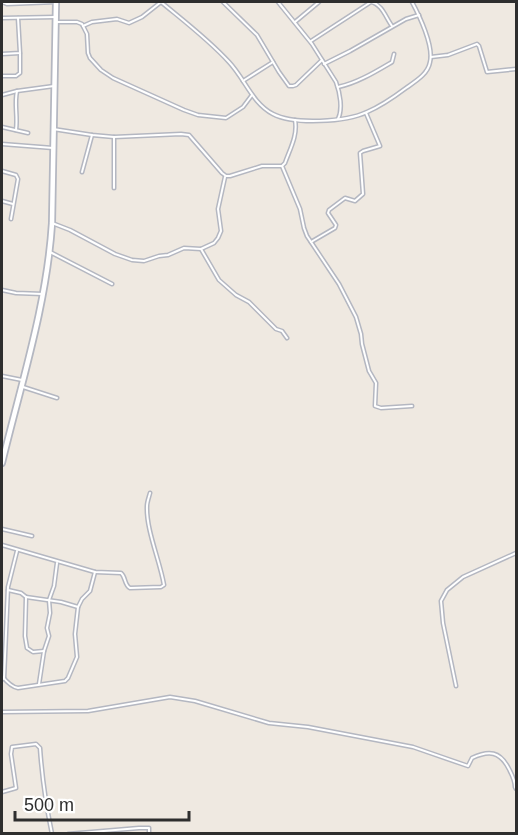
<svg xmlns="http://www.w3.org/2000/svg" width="518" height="835" font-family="Helvetica,sans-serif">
<rect width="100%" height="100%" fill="#efe9e1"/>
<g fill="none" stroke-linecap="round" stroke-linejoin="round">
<g stroke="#b4b7c1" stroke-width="5">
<g id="minor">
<polyline points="2,2 7,4 56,2"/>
<polyline points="223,2 257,35 279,72 289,86 293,86 296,85 322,60"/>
<path d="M278 2 312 44 336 82C340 93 343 109 338 119"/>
<polyline points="2,18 56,17"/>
<polyline points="56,22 77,22 82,24 87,34 88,53 90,58 101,70 113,78 184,110 198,115 226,118 243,107 252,95"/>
<polyline points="295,22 319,2"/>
<path d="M83 26 92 22 117 19 129 23 142 17 161 2C184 21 209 40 229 62 245 79 252 103 273 114 294 125 346 122 367 112 381 106 394 97 406 88 416 81 428 74 430 62 434 46 419 15 412 2"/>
<path d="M311 41 371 2C382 4 386 18 392 26"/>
<polyline points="2,54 20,53 18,18"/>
<polyline points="431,57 448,55 477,44 479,46 487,72 516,69"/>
<polyline points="324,64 350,51 406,19 419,15"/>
<polyline points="2,76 16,76 20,73 20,54"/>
<polyline points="243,81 273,62"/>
<path d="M338 87C357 83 375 72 392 62L394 54"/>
<polyline points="2,95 17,91 54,86"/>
<polyline points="2,127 28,133"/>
<path d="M53 129 92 135 114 137 181 134 189 135 222 173 226 176H230L262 166H282L285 163C290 149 298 135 295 120"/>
<path d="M16 130C18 115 14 105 17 91"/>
<polyline points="2,144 53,148"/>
<polyline points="282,166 300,209 304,228 307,236 339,284 356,317 361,334 362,344 369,371 376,383 375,406 381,408 412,406"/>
<polyline points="2,171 16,175 18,179 11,219"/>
<polyline points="82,172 92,135"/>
<polyline points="114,188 114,137"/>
<polyline points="2,201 13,204"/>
<polyline points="52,223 70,230 115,254 132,260 144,261 159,256 168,255 184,248 201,249 219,280 236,295 249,302 276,329 282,331 287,338"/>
<polyline points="311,242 335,228 336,225 328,213 329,210 345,198 355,201 363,194 360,153 363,151 380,146 366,113"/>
<polyline points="201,249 214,243 218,238 221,231 218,209 225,177"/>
<polyline points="50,252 112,284"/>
<polyline points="2,290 16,293 43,294"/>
<polyline points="2,376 22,380"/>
<polyline points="23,387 57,398"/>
<polyline points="2,529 32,536"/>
<path d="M2 545 95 572 121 573C126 577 124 585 130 588L161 587 164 585C160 561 146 530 147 506 147 502 149 497 150 493"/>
<polyline points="8,590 21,593 26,597 25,636 27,648 33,652 44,651"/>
<polyline points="26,597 61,602 78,607"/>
<path d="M2 676C6 681 11 687 18 688L65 681 68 678 77 657 75 634 78 607 82 599 90 591 95 572"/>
<polyline points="4,679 8,587 17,551"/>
<polyline points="39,684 44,651 49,636 47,628 50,613 49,600 54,586 57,563"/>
<polyline points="456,686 443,623 441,601 447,590 463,577 516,553"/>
<path d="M2 712 88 711 170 697 195 701 269 723 308 727 413 747 468 766 472 758C489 750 500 751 509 769 512 775 515 780 515 787L516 789"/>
<path d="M2 792 16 788 11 754 12 747 36 744 40 748C42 777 46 805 52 834"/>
<polyline points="68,834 139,828 149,828 149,834"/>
</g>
</g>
<g stroke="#b4b7c1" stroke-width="8">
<path id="secondary" d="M2 463C21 384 47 304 52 223L56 2"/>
</g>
<use href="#minor" stroke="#fff" stroke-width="2"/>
<use href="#secondary" stroke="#fff" stroke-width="4.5"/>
</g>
<rect width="518" height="835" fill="none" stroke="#2e2e2e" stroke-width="6"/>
<path d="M15 811v9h174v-9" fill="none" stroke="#2e2e2e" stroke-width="3"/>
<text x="24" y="811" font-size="18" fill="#2e2e2e" stroke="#ffffff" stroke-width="4.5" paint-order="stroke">500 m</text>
</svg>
